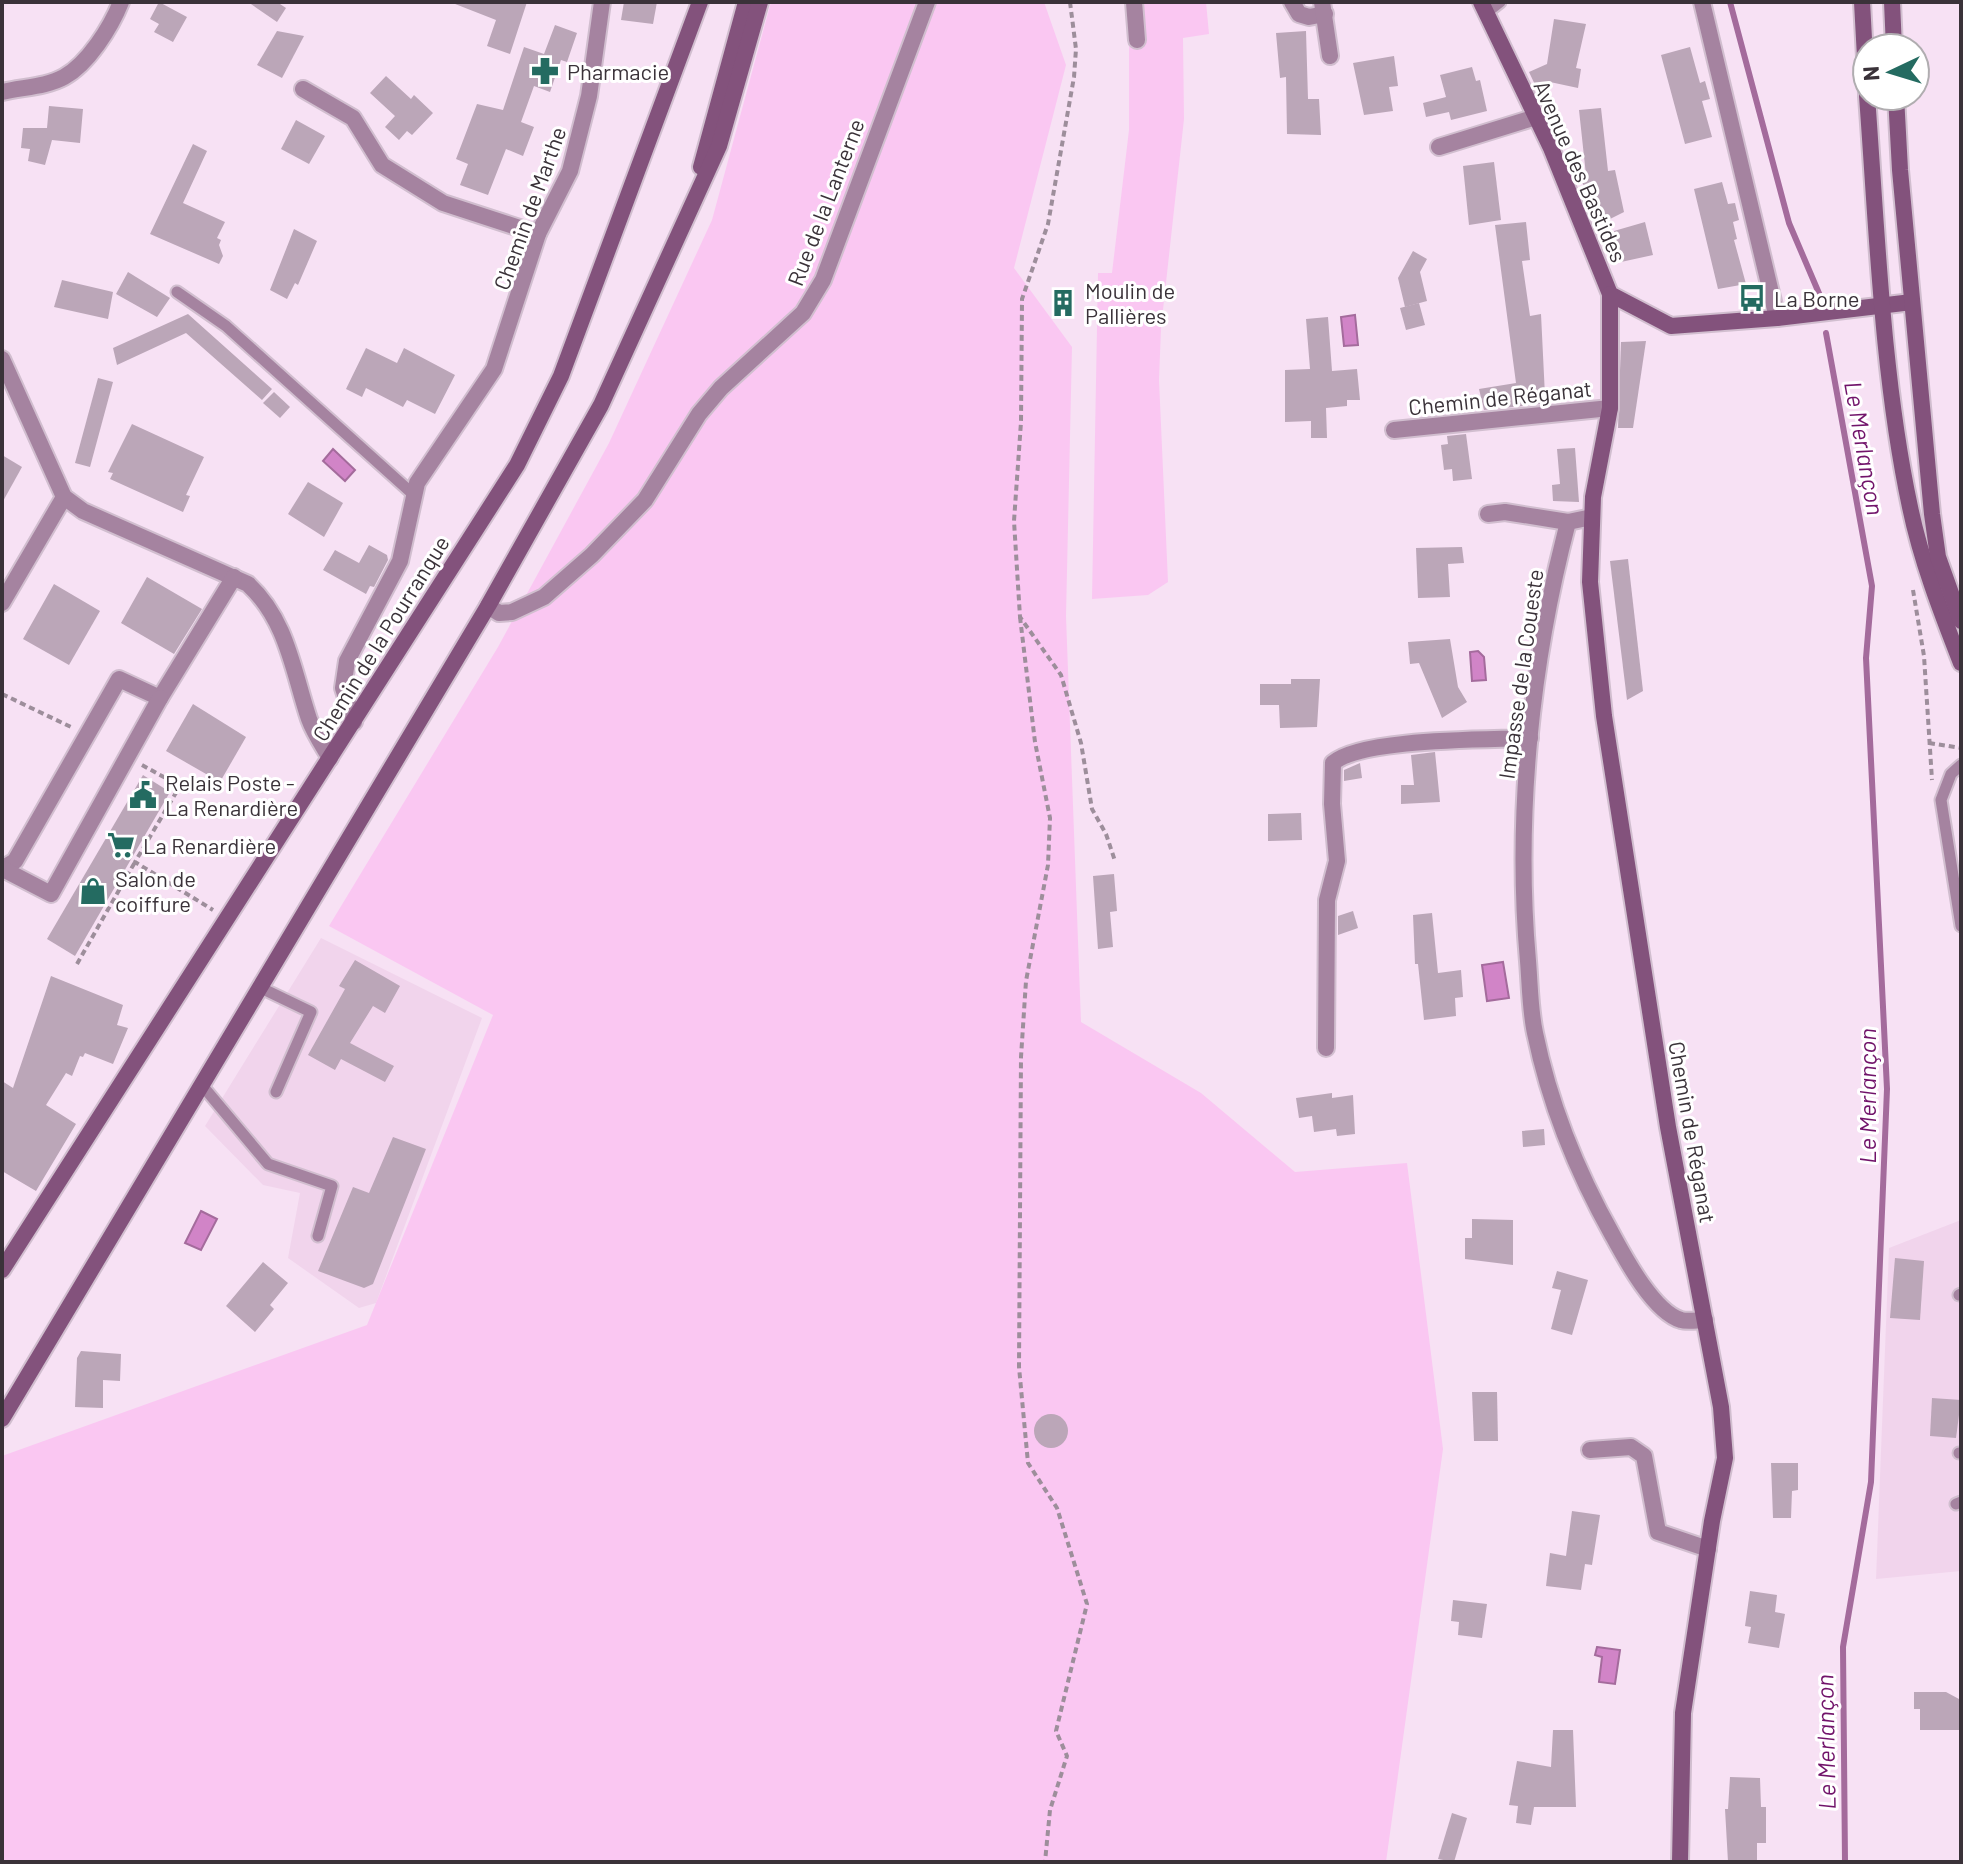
<svg xmlns="http://www.w3.org/2000/svg" width="1963" height="1864" font-family="Barlow,sans-serif">
<rect width="100%" height="100%" fill="#f7e1f4"/>
<g fill="#f1d4ec">
<polygon points="321,938 482,1018 376,1303 359,1308 288,1258 300,1193 263,1185 205,1126"/>
<polygon points="1961,1220 1961,1571 1876,1579 1889,1248"/>
</g>
<g fill="#fac7f2">
<polygon points="771,2 1044,2 1066,65 1014,268 1072,347 1066,616 1081,1022 1201,1093 1295,1172 1407,1163 1443,1449 1386,1862 2,1862 2,1456 367,1325 493,1015 329,926 498,647 609,443 712,220"/>
<polygon points="1140,2 1206,2 1209,34 1183,38 1184,119 1161,328 1159,380 1168,582 1148,595 1092,599 1098,273 1112,273 1129,130 1129,41 1143,39"/>
</g>
<g fill="#d184c7" stroke="#a46b9c" stroke-width="2">
<polygon points="1355,315 1358,345 1344,346 1341,317"/>
<polygon points="333,449 355,470 345,481 323,461"/>
<polygon points="1478,651 1484,657 1486,680 1472,681 1470,652"/>
<polygon points="1503,962 1509,998 1487,1001 1482,965"/>
<polygon points="201,1211 217,1219 201,1250 185,1243"/>
<polygon points="1597,1647 1620,1650 1615,1684 1599,1682 1602,1657 1595,1655"/>
</g>
<g fill="none" stroke-linecap="round" stroke-linejoin="round">
<g stroke="#a46b9c" stroke-width="6">
<polyline points="1730,2 1789,223 1821,298"/>
<polyline points="1826,333 1872,586 1866,658 1887,1089 1871,1482 1843,1647 1845,1862"/>
</g>
</g>
<g fill="#bba6b8">
<polygon points="159,2 187,17 173,42 154,32 159,24 150,19"/>
<polygon points="248,2 277,2 286,8 277,22"/>
<polygon points="450,2 527,2 510,54 487,46 496,20"/>
<polygon points="624,2 657,2 653,24 621,20"/>
<polygon points="1554,19 1586,24 1576,68 1581,69 1578,88 1550,82 1537,89 1529,72 1547,64"/>
<polygon points="555,25 577,33 567,62 561,60 550,92 534,86 521,122 534,127 523,156 506,149 488,195 460,185 468,164 456,159 477,104 503,110 524,47 544,54"/>
<polygon points="277,31 304,36 282,78 257,65"/>
<polygon points="1306,31 1308,99 1319,99 1321,135 1287,134 1286,77 1280,78 1276,33"/>
<polygon points="1690,47 1700,83 1705,81 1710,99 1702,101 1712,137 1685,144 1661,55"/>
<polygon points="1394,56 1398,86 1389,87 1393,111 1364,115 1353,63"/>
<polygon points="1472,67 1476,81 1480,80 1487,111 1451,120 1449,112 1426,117 1423,103 1446,97 1440,75"/>
<polygon points="386,76 411,99 414,95 433,113 412,135 407,131 399,140 385,127 395,116 370,93"/>
<polygon points="49,106 83,109 80,143 52,140 45,165 28,161 30,149 21,148 23,128 47,128"/>
<polygon points="1601,108 1608,171 1615,170 1624,212 1602,223 1579,176 1586,175 1579,110"/>
<polygon points="296,120 325,136 309,164 281,149"/>
<polygon points="193,144 207,151 183,203 225,222 217,238 221,240 219,245 223,256 219,264 150,234"/>
<polygon points="1494,162 1501,220 1469,225 1463,166"/>
<polygon points="1722,182 1728,204 1735,203 1739,220 1733,222 1737,239 1734,240 1746,284 1718,289 1694,189"/>
<polygon points="1526,222 1530,260 1522,261 1530,316 1541,314 1545,396 1541,396 1542,404 1484,410 1479,389 1516,383 1495,225"/>
<polygon points="1645,222 1653,255 1621,262 1614,231"/>
<polygon points="294,229 317,241 298,285 295,283 287,299 270,290"/>
<polygon points="1413,251 1427,259 1420,272 1427,301 1405,307 1398,278"/>
<polygon points="128,272 170,298 157,317 116,294"/>
<polygon points="62,280 113,292 108,319 54,307"/>
<circle cx="1063" cy="302" r="9"/>
<polygon points="1419,303 1425,325 1406,330 1400,308"/>
<polygon points="188,314 272,389 262,400 186,333 117,365 113,348"/>
<polygon points="1328,317 1332,371 1357,369 1360,400 1347,400 1347,406 1326,408 1327,438 1311,438 1311,421 1285,422 1285,370 1310,369 1306,319"/>
<polygon points="1646,341 1633,428 1618,428 1621,342"/>
<polygon points="366,348 397,363 404,348 455,375 435,414 407,400 403,407 366,388 362,397 346,389"/>
<polygon points="98,378 113,382 90,467 75,463"/>
<polygon points="274,392 290,407 280,418 263,403"/>
<polygon points="132,424 204,457 186,495 190,496 183,512 110,479 113,473 108,472"/>
<polygon points="1466,434 1472,479 1453,481 1452,469 1444,470 1441,445 1448,444 1447,436"/>
<polygon points="1575,448 1579,502 1553,501 1552,485 1560,484 1557,449"/>
<polygon points="2,455 22,467 2,503"/>
<polygon points="308,482 343,503 324,537 288,514"/>
<polygon points="369,545 387,555 388,560 374,587 370,586 366,594 323,570 335,550 359,563"/>
<polygon points="1462,547 1464,563 1448,564 1450,597 1418,598 1416,548"/>
<polygon points="1628,559 1643,691 1627,700 1610,561"/>
<polygon points="147,577 202,609 174,654 121,623"/>
<polygon points="54,584 100,611 69,665 23,639"/>
<polygon points="1450,639 1458,687 1467,702 1442,718 1419,663 1410,664 1408,642"/>
<polygon points="1291,679 1320,679 1317,727 1280,728 1279,705 1260,705 1260,684 1291,684"/>
<polygon points="193,704 246,737 220,782 166,751"/>
<polygon points="1435,752 1440,802 1401,804 1401,785 1414,785 1411,755"/>
<polygon points="1360,763 1362,778 1344,781 1344,770"/>
<polygon points="143,775 170,792 75,956 47,939"/>
<polygon points="1301,813 1302,840 1268,841 1268,814"/>
<polygon points="1114,874 1117,911 1110,912 1113,947 1098,949 1093,876"/>
<polygon points="1353,911 1358,928 1338,935 1338,916"/>
<polygon points="1432,913 1438,973 1461,970 1463,997 1455,998 1456,1016 1424,1020 1418,964 1415,964 1413,915"/>
<polygon points="355,960 400,986 385,1013 373,1006 350,1043 394,1066 385,1082 341,1059 335,1070 308,1055 345,989 339,986"/>
<polygon points="51,976 123,1005 117,1025 128,1028 113,1064 85,1053 83,1057 80,1056 72,1076 66,1073 46,1105 76,1124 36,1191 2,1171 2,1081 13,1088"/>
<polygon points="1332,1093 1332,1098 1353,1095 1355,1134 1337,1136 1336,1129 1314,1132 1312,1116 1299,1118 1296,1098"/>
<polygon points="1544,1129 1545,1145 1523,1147 1522,1131"/>
<polygon points="393,1137 426,1149 373,1284 364,1288 318,1271 353,1187 369,1193"/>
<polygon points="1472,1219 1513,1220 1513,1265 1465,1259 1465,1238 1472,1238"/>
<polygon points="1895,1258 1924,1261 1920,1320 1890,1318"/>
<polygon points="263,1262 288,1283 270,1305 274,1309 255,1332 226,1306"/>
<polygon points="1557,1271 1588,1280 1572,1335 1551,1329 1561,1290 1552,1288"/>
<polygon points="81,1351 121,1354 120,1381 103,1380 103,1408 75,1407 77,1358"/>
<polygon points="1472,1392 1497,1392 1498,1441 1474,1441"/>
<polygon points="1932,1398 1961,1400 1956,1438 1930,1436"/>
<circle cx="1051" cy="1431" r="17"/>
<polygon points="1771,1463 1798,1463 1798,1490 1792,1491 1791,1518 1773,1518"/>
<polygon points="1572,1511 1600,1515 1592,1565 1585,1564 1581,1590 1546,1586 1550,1553 1566,1556"/>
<polygon points="1750,1591 1777,1595 1775,1612 1785,1614 1779,1648 1748,1643 1751,1627 1745,1626"/>
<polygon points="1453,1600 1487,1604 1482,1638 1458,1635 1459,1622 1451,1621"/>
<polygon points="1914,1692 1946,1692 1959,1699 1960,1730 1920,1730 1920,1709 1914,1709"/>
<polygon points="1553,1730 1573,1730 1576,1807 1534,1807 1531,1825 1516,1823 1518,1806 1509,1805 1517,1761 1551,1767"/>
<polygon points="1730,1777 1760,1778 1761,1807 1766,1807 1766,1843 1757,1843 1757,1862 1728,1862 1725,1809 1728,1809"/>
<polygon points="1452,1813 1467,1818 1454,1862 1438,1859"/>
</g>
<g fill="none" stroke-linecap="round" stroke-linejoin="round">
<g stroke="#d1becf" stroke-width="15">
<g id="lane">
<polyline points="1486,13 1500,2"/>
<polyline points="177,292 226,326 415,496"/>
<polyline points="1961,765 1951,774 1941,800 1961,926"/>
<polyline points="259,987 311,1012 276,1092"/>
<polyline points="201,1084 268,1164 332,1186 318,1236"/>
<polyline points="1959,1295 1961,1294"/>
<polyline points="1959,1453 1961,1453"/>
<polyline points="1956,1504 1961,1502"/>
</g>
</g>
<g stroke="#d1becf" stroke-width="20">
<g id="street">
<polyline points="1134,2 1137,40"/>
<polyline points="1292,2 1299,14 1309,17 1325,14"/>
<polyline points="1322,2 1330,56"/>
<polyline points="1702,2 1777,318"/>
<polyline points="303,89 353,118 382,165 443,203 538,234"/>
<path d="M2 92C22 87 46 87 64 77 88 64 111 27 121 2"/>
<polyline points="1439,147 1536,117"/>
<path d="M2 359 64 497 83 511 248 584C287 620 293 671 309 719 314 733 323 746 330 758"/>
<polyline points="1394,430 1610,408"/>
<polyline points="1488,514 1505,512 1568,522"/>
<path d="M1592 517 1568 522C1531 663 1515 816 1528 961 1530 985 1530 1010 1535 1033 1550 1106 1577 1172 1613 1236 1626 1260 1654 1312 1681 1320 1687 1322 1698 1320 1705 1320"/>
<polyline points="2,603 64,497"/>
<polyline points="488,606 499,613 512,612 544,597 592,555 645,500 699,414 721,388 803,313 823,280 927,2"/>
<polyline points="354,722 343,688 347,661 400,561 417,483 494,369 538,234 570,171 589,96 602,2"/>
<polyline points="2,869 15,861 119,679 160,698 234,577"/>
<polyline points="3,869 51,894 160,698"/>
<path d="M1326 1048 1327 900 1337 861 1332 804 1333 763C1361 738 1487 740 1530 738"/>
<polyline points="1590,1450 1631,1447 1644,1456 1658,1532 1708,1549"/>
</g>
</g>
<g stroke="#d1becf" stroke-width="20">
<g id="secondary">
<polyline points="1481,2 1551,148 1610,294 1671,326 1777,318 1912,302"/>
<polyline points="1862,2 1867,94"/>
<polyline points="1892,2 1894,48"/>
<path d="M1867 96C1877 230 1882 376 1910 507 1921 560 1941 612 1961 663"/>
<polyline points="1896,96 1900,170 1932,514 1938,557 1961,621"/>
<polyline points="701,167 746,2"/>
<polyline points="1610,294 1610,408 1593,497 1590,582 1604,716 1668,1127 1721,1407 1725,1458 1712,1521 1683,1713 1680,1862"/>
<polyline points="2,1270 517,465 561,376 700,2"/>
<polyline points="2,1419 488,606 601,405 719,146 760,2"/>
</g>
</g>
<g stroke="#9d8e9b" stroke-width="4" stroke-dasharray="6 4" stroke-linecap="butt">
<polyline points="1070,2 1076,49 1074,77 1048,224 1022,299 1021,422 1014,521 1020,617 1061,675 1081,743 1092,809 1106,834 1115,861"/>
<polyline points="1913,590 1924,656 1932,780"/>
<polyline points="1020,617 1035,742 1050,818 1048,865 1026,981 1021,1057 1019,1367 1028,1463 1057,1508 1087,1604 1056,1731 1067,1756 1050,1810 1045,1862"/>
<polyline points="2,694 71,727"/>
<polyline points="1929,743 1961,748"/>
<polyline points="142,765 180,786 135,862 213,910"/>
<polyline points="77,964 135,862"/>
</g>
<use href="#lane" stroke="#a583a0" stroke-width="11"/>
<use href="#street" stroke="#a583a0" stroke-width="16"/>
<use href="#secondary" stroke="#83527c" stroke-width="16"/>
</g>
<defs>
<g id="pharmacy-bare" transform="scale(2.16)"><path d="M-2-6h4v4h4v4h-4v4h-4v-4h-4v-4h4Z" fill="#246b61" stroke="#fff" stroke-width="2.5" paint-order="stroke"/></g>
<g id="bus-bare" transform="scale(2.16)"><path d="M-5-6H5V4H4V6H2V4H-2V6H-4V4H-5ZM-3.5-4V0h7V-4ZM-3.5 1.2v1.5H-2V1.2ZM2 1.2v1.5H3.5V1.2Z" fill="#246b61" stroke="#fff" stroke-width="2.5" paint-order="stroke"/></g>
<g id="building-bare" transform="scale(2.16)"><path d="M-4-6H4V6H1V3H-1V6H-4ZM-2.5-4.3h1.7v1.8h-1.7ZM.8-4.3h1.7v1.8H.8ZM-2.5-1h1.7V.8h-1.7ZM.8-1h1.7V.8H.8Z" fill="#246b61" stroke="#fff" stroke-width="2.5" paint-order="stroke"/></g>
<g id="civic-bare" transform="scale(2.16)"><path d="M-.6-6.5H3V-4.5H.6V-3L4-1V1h2V6H-6V1h2V-1L-.6-3ZM-1.2 2.5V6h2.4V2.5Z" fill="#246b61" stroke="#fff" stroke-width="2.5" paint-order="stroke"/></g>
<g id="supermarket-bare" transform="scale(2.16)"><path d="M-6-5.5h2.5l.6 2H6L4.5 2H-2.5L-4.4-4H-6ZM-1.5 3.2a1.3 1.3 0 1 0 .1 0ZM3 3.2a1.3 1.3 0 1 0 .1 0Z" fill="#246b61" stroke="#fff" stroke-width="2.5" paint-order="stroke"/></g>
<g id="shop-bare" transform="scale(2.16)"><path d="M-5-2.5h2.3a2.7 3.5 0 0 1 5.4 0H5L5.5 6h-11ZM-1.5-2.5h3a1.5 2.3 0 0 0-3 0Z" fill="#246b61" stroke="#fff" stroke-width="2.5" paint-order="stroke"/></g>
</defs>
<g fill-rule="evenodd">
<use href="#pharmacy-bare" x="545" y="71"/>
<use href="#bus-bare" x="1752" y="298"/>
<use href="#building-bare" x="1063" y="303"/>
<use href="#civic-bare" x="143" y="795"/>
<use href="#supermarket-bare" x="121" y="845"/>
<use href="#shop-bare" x="93" y="891"/>
</g>
<g text-anchor="middle" dominant-baseline="central" stroke-width="6" stroke-linejoin="round" paint-order="stroke">
<g font-size="22" fill="#3a3239" stroke="#fff" text-anchor="start">
<text x="567" y="71">Pharmacie</text>
<text x="1085" y="290">Moulin de<tspan x="1085" dy="25">Pallières</tspan></text>
<text x="1774" y="298">La Borne</text>
<text x="165" y="782">Relais Poste -<tspan x="165" dy="25">La Renardière</tspan></text>
<text x="143" y="845">La Renardière</text>
<text x="115" y="878">Salon de<tspan x="115" dy="25">coiffure</tspan></text>
</g>
<g font-size="22" fill="#3a3239" stroke="#fff">
<text transform="translate(1581 171) rotate(66)">Avenue des Bastides</text>
<text transform="translate(825 202) rotate(-69)">Rue de la Lanterne</text>
<text transform="translate(529 208) rotate(-70)">Chemin de Marthe</text>
<text transform="translate(1500 397) rotate(-6)">Chemin de Réganat</text>
<text transform="translate(380 638) rotate(-58)">Chemin de la Pourranque</text>
<text transform="translate(1520 674) rotate(-82)">Impasse de la Coueste</text>
<text transform="translate(1693 1132) rotate(80)">Chemin de Réganat</text>
</g>
<g font-size="24" font-style="italic" fill="#71136a" stroke="#fff">
<text transform="translate(1865 448) rotate(80)">Le Merlançon</text>
<text transform="translate(1866 1096) rotate(-90)">Le Merlançon</text>
<text transform="translate(1825 1742) rotate(-91)">Le Merlançon</text>
</g>
</g>
<rect width="1963" height="1864" fill="none" stroke="#3a3239" stroke-width="8"/>
<g transform="translate(1891 72) rotate(266)"><circle r="38" fill="#ffffff" stroke="#b0adb0" stroke-width="2"/>
<path d="M0-6L14 30L0 20L-14 30Z" fill="#246b61"/>
<text y="-12" font-size="22" font-weight="bold" text-anchor="middle" fill="#3a3239">N</text>
</g>
</svg>
